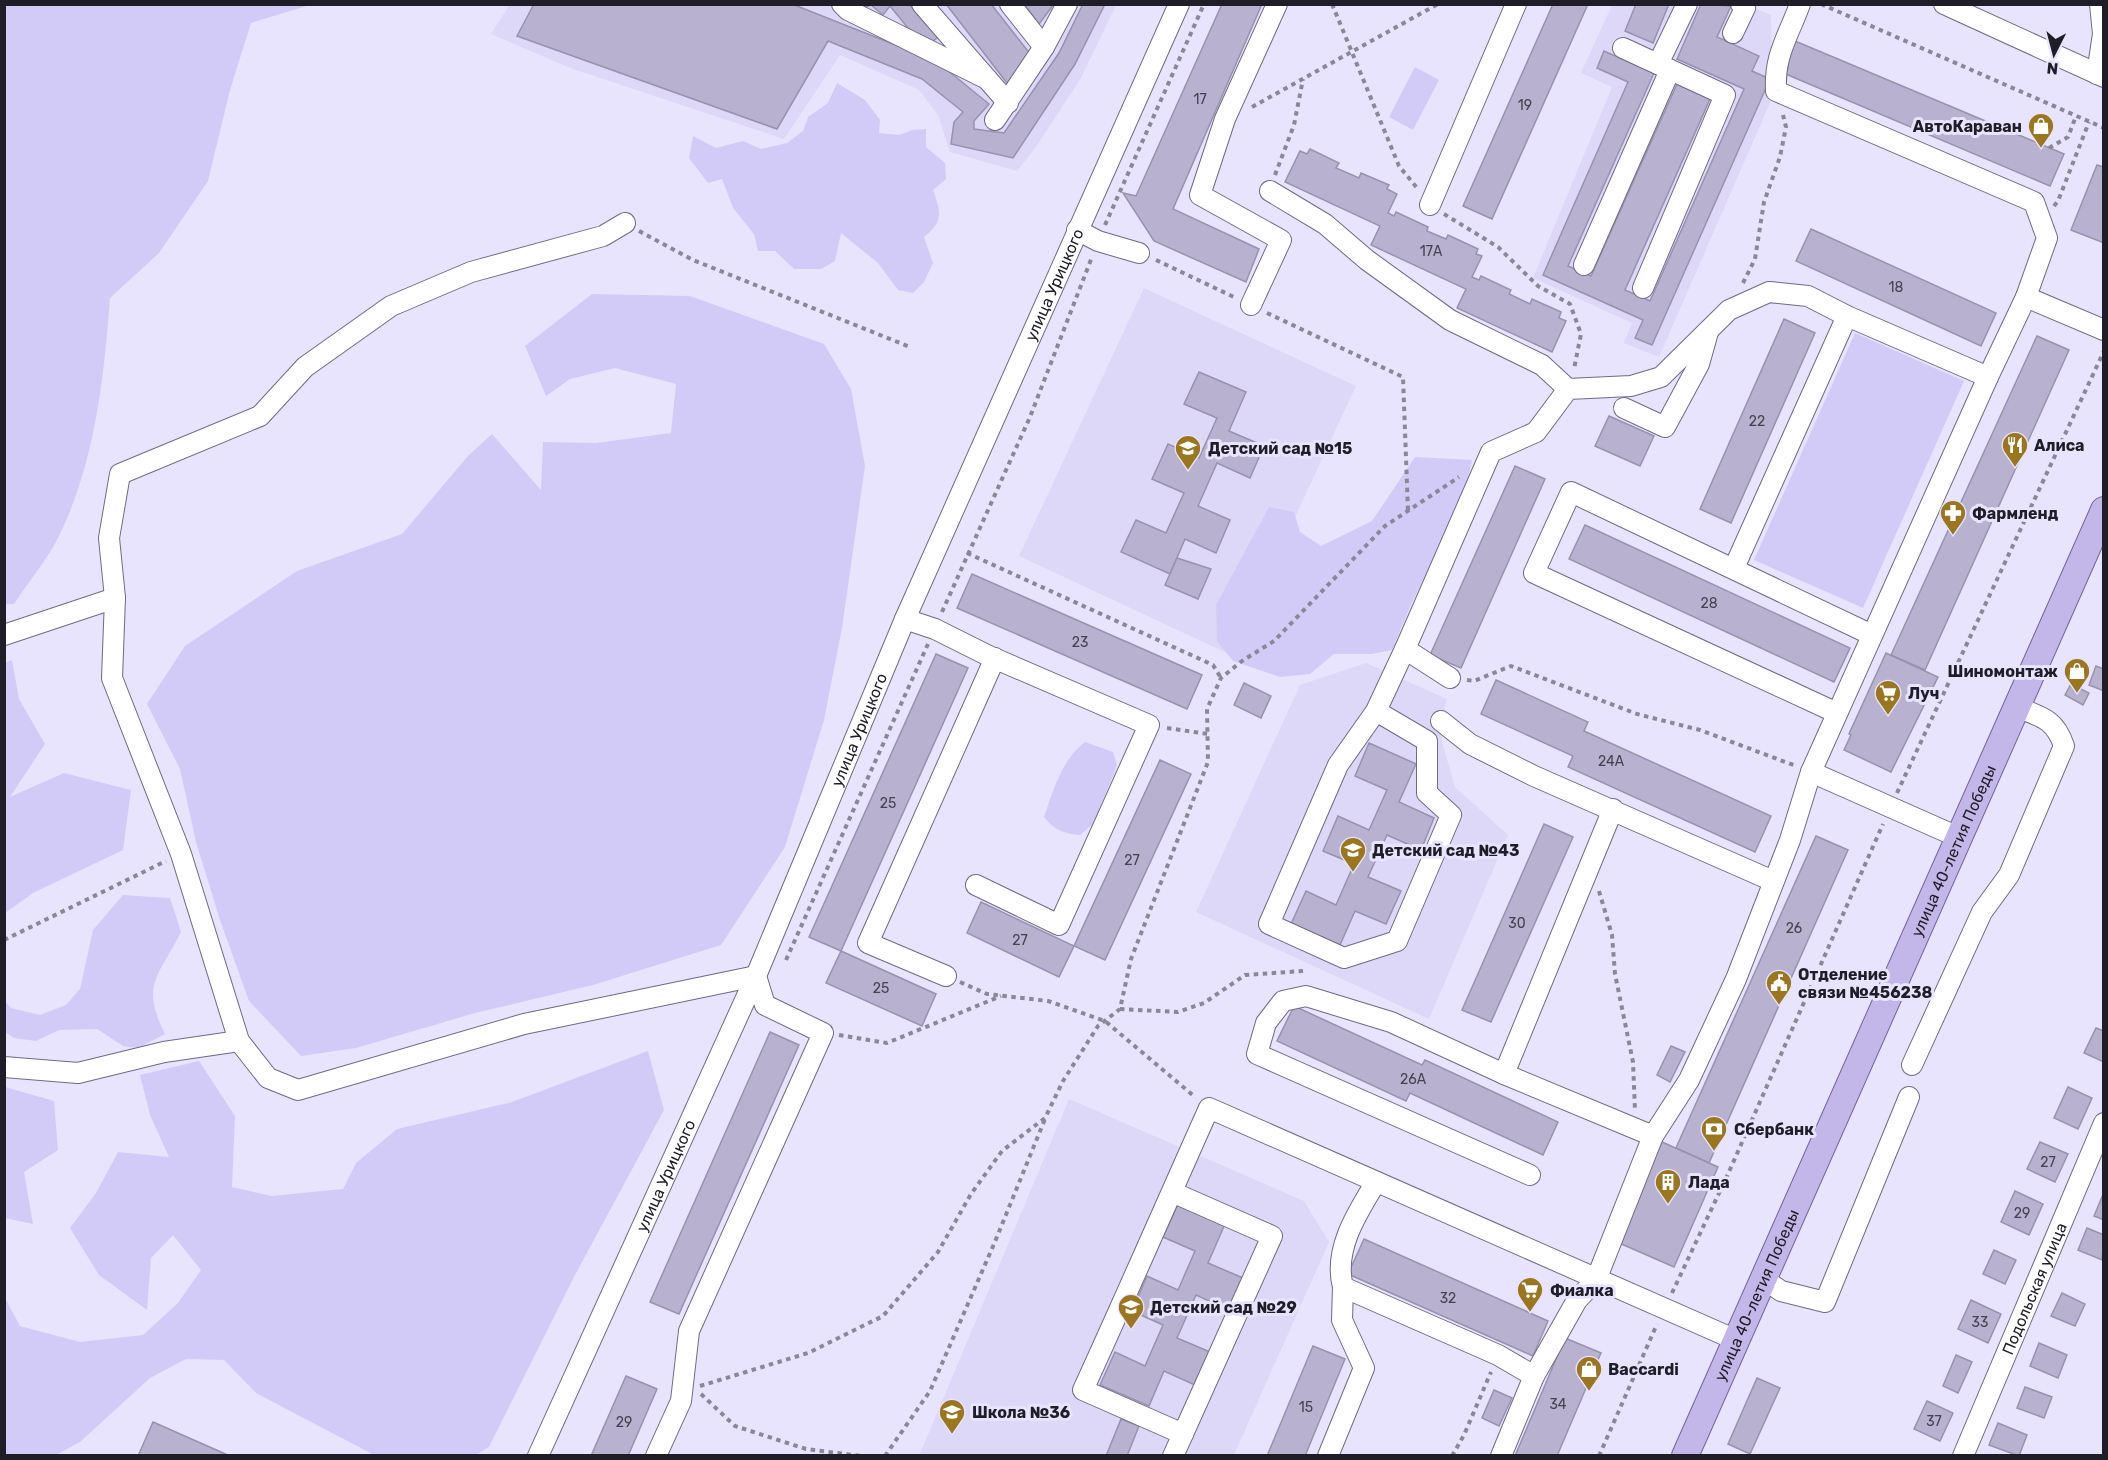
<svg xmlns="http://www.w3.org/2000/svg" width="2108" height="1460" font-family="Rubik,sans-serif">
<rect width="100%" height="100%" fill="#e8e4fd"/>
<g fill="#ddd8f7">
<polygon points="510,4 1116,5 1081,78 1036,147 1017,171 950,152 938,115 919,90 840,55 784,139 570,68 491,34"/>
<polygon points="1612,5 1748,5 1771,15 1773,96 1659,357 1624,343 1632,323 1533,278 1612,87 1581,73"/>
<polygon points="1144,288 1356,386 1231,655 1019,556"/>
<polygon points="1366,663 1447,699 1441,721 1442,742 1455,787 1508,835 1429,1019 1196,912 1300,685"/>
<polygon points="1069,1099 1304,1201 1329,1242 1234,1455 919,1456"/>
</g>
<g fill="#d3cbf7">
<path d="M4 5H310L251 23 230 90 208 181 159 253 110 298C104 378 95 461 60 534 48 559 29 581 14 604H5Z"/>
<polygon points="1415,67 1439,80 1413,130 1389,117"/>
<path d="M837 83 865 100 880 120 879 133 900 135 912 130 926 129V147L945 163 946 179 933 190C941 212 944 221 924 237L933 263 924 282 913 293 898 290 878 263 841 233 835 261 821 269H794L775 251H758L754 234 733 208 722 179 708 183 689 158 693 136 716 148 743 141 761 149 787 143 803 131 808 117 828 103Z"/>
<polygon points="592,294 690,296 824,344 851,389 865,466 842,628 824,720 785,847 721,945 593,985 475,1013 356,1048 301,1056 249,1001 220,920 196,842 180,769 147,704 185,646 297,571 402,534 468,456 492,434 541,490 543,442 596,443 671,433 676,384 615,368 570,379 546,396 525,346"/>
<polygon points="1855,333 1964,381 1863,608 1754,560"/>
<polygon points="1415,457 1472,460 1464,499 1412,602 1392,650 1372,654 1334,654 1310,674 1280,677 1233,661 1217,641 1216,605 1269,507 1294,512 1300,532 1321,546 1372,521"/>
<polygon points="12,660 19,699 45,744 10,797 64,773 131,790 123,850 33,893 5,913 4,663"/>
<path d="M1085 742 1113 752 1117 765 1113 776 1092 825 1080 835C1065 834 1054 830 1044 817 1053 791 1062 759 1085 742Z"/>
<path d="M123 895 170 898 181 932C159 976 140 984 165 1034L138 1048 123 1046 97 1029 59 1030 36 1041 14 1038 5 1032 4 1000 11 1008 40 1015 66 1005 80 989 93 930Z"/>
<polygon points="648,1051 664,1110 575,1275 489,1447 476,1455 374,1455 256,1393 224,1360 186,1359 150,1378 80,1442 56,1455 5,1455 5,1298 20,1326 80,1342 143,1335 178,1303 201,1270 173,1235 151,1258 147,1310 99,1275 70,1228 96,1193 118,1152 169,1157 150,1115 140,1075 199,1061 235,1116 232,1187 271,1196 343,1189 356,1163 397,1129 512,1102"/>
<polygon points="5,1087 54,1101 58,1150 24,1172 33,1224 5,1218"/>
</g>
<g fill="#b8b2d0" stroke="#9892af" stroke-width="1.5">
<polygon points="534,4 792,4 936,61 989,104 974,121 974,129 1004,133 1059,53 1083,4 1105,4 1075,64 1013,158 951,144 954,122 963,112 922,79 828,41 777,129 517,36"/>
<polygon points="864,4 909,4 940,36 930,43 912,33 890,6 883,15 871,5 866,7"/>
<polygon points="946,4 991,4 1031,55 1007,83"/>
<polygon points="1024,4 1054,4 1039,24"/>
<polygon points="1222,4 1262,4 1173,209 1259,249 1246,282 1154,241 1123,193 1136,196"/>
<polygon points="1553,4 1588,4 1492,219 1463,206"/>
<polygon points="1636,4 1669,4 1653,43 1625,31"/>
<polygon points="1701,4 1731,6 1717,37 1759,56 1752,71 1770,79 1652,345 1635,338 1643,320 1543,275 1628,82 1597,68 1604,51 1654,73 1568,266 1591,276 1677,84 1710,99 1625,290 1650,301 1744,89 1677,59"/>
<polygon points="1795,41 2064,154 2050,186 1781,72"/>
<polygon points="1310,149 1339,163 1336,168 1359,178 1361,173 1389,185 1387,189 1397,194 1388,213 1394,216 1396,212 1428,227 1427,231 1446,239 1448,235 1478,249 1476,254 1482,256 1472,277 1479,280 1481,276 1511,290 1509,294 1530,304 1532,299 1561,312 1559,318 1566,321 1552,352 1457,308 1466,289 1371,245 1380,226 1285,182 1300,151 1307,154"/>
<polygon points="2097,165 2104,167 2104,243 2071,230"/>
<polygon points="1811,229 1996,313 1981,346 1796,261"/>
<polygon points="1784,319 1815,333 1731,523 1700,509"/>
<polygon points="2037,336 2069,350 1925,670 1891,655"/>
<polygon points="1199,372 1246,392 1229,431 1264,446 1250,478 1217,463 1198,506 1230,520 1216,553 1185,539 1170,574 1121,552 1136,520 1166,533 1184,493 1152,479 1168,444 1199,458 1217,418 1184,404"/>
<polygon points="1609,416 1654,436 1640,466 1595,446"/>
<polygon points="1515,466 1545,479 1461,668 1430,655"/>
<polygon points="1585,525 1850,648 1834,682 1569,559"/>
<polygon points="1177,558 1211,569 1198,599 1165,585"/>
<polygon points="972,574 1202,675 1187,709 957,608"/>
<polygon points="1886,653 1938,677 1891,772 1844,750 1851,735 1849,734"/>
<polygon points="936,654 968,668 841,951 809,937"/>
<polygon points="2096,666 2104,669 2104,691 2089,685"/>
<polygon points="1496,680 1588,722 1584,731 1771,816 1755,852 1568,767 1573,756 1481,714"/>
<polygon points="1244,683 1271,696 1261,718 1234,705"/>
<polygon points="2071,684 2089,693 2083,705 2065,695"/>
<polygon points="1369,743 1416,764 1399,802 1434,818 1421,850 1387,835 1368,877 1401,891 1386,924 1355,911 1340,945 1291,924 1306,891 1336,905 1354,864 1323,851 1338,816 1369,830 1387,790 1355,776"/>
<polygon points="1160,760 1191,774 1105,960 1074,946"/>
<polygon points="1544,824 1573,837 1491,1022 1462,1010"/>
<polygon points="1816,836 1848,850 1709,1163 1676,1148"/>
<polygon points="981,902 1074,946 1059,977 967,933"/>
<polygon points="841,951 936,994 922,1026 826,983"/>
<polygon points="1294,1006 1422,1065 1425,1060 1558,1122 1543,1155 1410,1093 1406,1101 1277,1041"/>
<polygon points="2096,1028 2104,1031 2104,1062 2084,1053"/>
<polygon points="770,1032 799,1045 679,1314 650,1302"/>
<polygon points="1671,1046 1685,1052 1670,1082 1657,1075"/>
<polygon points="2068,1087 2092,1098 2078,1129 2054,1118"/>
<polygon points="1662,1142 1718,1167 1674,1267 1617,1242"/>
<polygon points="2040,1142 2068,1154 2055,1182 2027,1169"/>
<polygon points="2015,1191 2043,1204 2029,1235 2001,1222"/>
<polygon points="2104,1192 2104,1220 2094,1216"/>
<polygon points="1178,1204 1225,1224 1208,1263 1243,1278 1229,1310 1196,1295 1177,1338 1210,1352 1195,1385 1164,1371 1149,1406 1100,1385 1115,1352 1145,1366 1163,1325 1132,1311 1147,1276 1178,1290 1195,1251 1163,1237"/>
<polygon points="2087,1228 2104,1235 2102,1260 2078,1250"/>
<polygon points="1364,1239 1548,1321 1533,1356 1348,1274"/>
<polygon points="1994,1250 2016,1260 2005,1284 1983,1274"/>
<polygon points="2062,1293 2085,1304 2075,1326 2051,1316"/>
<polygon points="1971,1300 2001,1314 1988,1343 1958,1329"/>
<polygon points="1565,1338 1601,1353 1557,1456 1515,1456"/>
<polygon points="2039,1343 2067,1355 2058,1378 2030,1366"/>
<polygon points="1313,1346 1345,1359 1305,1456 1267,1456"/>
<polygon points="1956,1355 1972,1362 1958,1393 1943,1386"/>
<polygon points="626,1376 657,1389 628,1456 591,1456"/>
<polygon points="1757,1378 1780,1388 1750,1454 1728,1444"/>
<polygon points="2025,1387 2052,1397 2044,1418 2017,1408"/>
<polygon points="1494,1390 1512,1398 1499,1426 1482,1418"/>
<polygon points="1927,1401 1953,1413 1940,1441 1914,1429"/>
<polygon points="1121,1419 1139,1426 1127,1456 1106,1456"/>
<polygon points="153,1422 230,1456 138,1456"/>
<polygon points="1998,1423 2027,1435 2019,1456 1989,1445"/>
</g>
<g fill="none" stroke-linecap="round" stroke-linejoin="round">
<g stroke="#6f6a85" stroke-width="22">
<g id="minor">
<polyline points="842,4 848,10 987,79"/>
<polyline points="922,4 1008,103"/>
<polyline points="1010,4 1044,47"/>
<path d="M1800 4C1788 37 1774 55 1776 91L2034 202 2047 238 2026 297"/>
<polyline points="1944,4 2104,77"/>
<polyline points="1733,33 1745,8 1741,4"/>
<polyline points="1623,48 1725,95 1643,288"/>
<polyline points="1658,64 1687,4"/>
<polyline points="2097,74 2103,34 2100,4"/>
<polyline points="995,120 1044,47 1067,4"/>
<polyline points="1270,191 1325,224 1367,260 1450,320 1542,365 1568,389"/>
<polyline points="1430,205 1516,4"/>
<polyline points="625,223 603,236 471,272 391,306 305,367 260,416 120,474 109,538 115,598 112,678 181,854 239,1041 268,1078 298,1090 524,1024 756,976 765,1005 823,1033 689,1331 681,1401 656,1456"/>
<polyline points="1077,230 1098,241 1139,253"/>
<polyline points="1584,265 1670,70"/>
<polyline points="1251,305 1281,240 1200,195 1225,119 1277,4"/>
<polyline points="1624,408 1665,427 1699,364 1708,332"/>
<polyline points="1734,568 1847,316"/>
<polyline points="905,619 935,629 989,656 1149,725 1059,925 976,885"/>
<polyline points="4,635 115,598"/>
<polyline points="1450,678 1405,649 1491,452 1536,432 1568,389 1631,386 1661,377 1729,310 1769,292 1808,296 1847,316 1988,377 2026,297 2104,330"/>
<polyline points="1376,711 1338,765 1269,924 1344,958 1397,941 1451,815 1427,793 1427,741 1376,711 1405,649"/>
<polyline points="1837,713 1534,573 1571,492 1872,635"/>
<polyline points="1441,721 1470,744 1534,776 1773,881"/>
<polyline points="1613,809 1504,1074 1653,1136"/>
<polyline points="1958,837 1811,772 1988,377"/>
<polyline points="946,976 868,943 995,658"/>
<path d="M1912 1065 1982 912 2009 875 2064 746C2055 719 2042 717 2016 707"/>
<polyline points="4,1067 78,1073 164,1052 239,1041"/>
<polyline points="1504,1074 1391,1022 1306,996 1283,1001 1266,1023 1257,1054 1530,1175"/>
<path d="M1376 1182C1357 1213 1333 1250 1343 1287L1498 1355 1534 1376"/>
<path d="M1172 1192 1272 1236 1183 1434 1083 1390C1126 1296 1167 1202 1209 1108L1736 1340"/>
<polyline points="1764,1279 1781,1291 1825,1302 1909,1097"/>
<path id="s1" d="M538 1456 756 976 905 619 1179 4"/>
<polyline points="1173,1456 1183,1434"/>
<polyline points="1328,1456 1364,1368 1342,1320 1343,1287"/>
<polyline points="1501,1456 1534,1376 1577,1300 1596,1280 1653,1136 1689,1080 1736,979 1790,840 1811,772"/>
<path id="s2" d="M1963 1456 2104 1123"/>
</g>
</g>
<g stroke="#70629c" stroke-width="28">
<g id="major">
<path id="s3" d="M1685 1456 2104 510"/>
</g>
</g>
<g stroke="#8a8799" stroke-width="4" stroke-dasharray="4.5 4.5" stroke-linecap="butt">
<polyline points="1332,4 1399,166 1417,188"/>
<polyline points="1821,4 2104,128"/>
<polyline points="1252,107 1438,4"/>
<polyline points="2049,148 2068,137 2076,116"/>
<polyline points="1275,175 1294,125 1303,79"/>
<polyline points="2054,206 2058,201 2089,122"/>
<polyline points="1444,214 1498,247 1538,286 1570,304 1581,334 1574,369"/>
<polyline points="1105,225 1204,4"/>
<polyline points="639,231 693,260 910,347"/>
<polyline points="1156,260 1236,298"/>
<polyline points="1743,283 1755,259 1764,202 1780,157 1786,127 1783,115"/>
<polyline points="1267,313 1403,377 1408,512"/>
<polyline points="967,553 1213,665 1221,678"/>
<polyline points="942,612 1030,417 1092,257"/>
<polyline points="1467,680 1474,681 1511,666 1637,714 1700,730 1796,766"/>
<polyline points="1167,728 1208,734"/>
<polyline points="1897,793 2104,351"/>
<polyline points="1599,891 1612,935 1615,974 1633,1062 1635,1110"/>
<polyline points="4,940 166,861"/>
<polyline points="786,960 928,644"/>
<polyline points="960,982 987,994 1048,1001 1105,1021 1195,1097"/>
<polyline points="1120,1009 1178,1012 1204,1003 1245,975 1303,971"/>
<polyline points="839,1035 887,1043 1001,996"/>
<polyline points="1672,1293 1728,1174 1883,824"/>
<polyline points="700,1386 808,1353 883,1316 938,1252 971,1194 1002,1151 1045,1118 1063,1081 1098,1026 1120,1009 1131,959 1208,762 1207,709 1221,678 1242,661 1274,641 1385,526 1459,477"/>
<polyline points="701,1394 735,1426 806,1449 861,1456"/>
<polyline points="885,1456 930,1391 994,1244 1045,1119"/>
<polyline points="1452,1456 1464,1435 1491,1372"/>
<polyline points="1599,1456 1657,1324"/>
</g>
<use href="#minor" stroke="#fff" stroke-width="20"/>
<use href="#major" stroke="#c3b7e9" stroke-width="26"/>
</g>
<defs>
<g id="shop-pin" transform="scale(1.35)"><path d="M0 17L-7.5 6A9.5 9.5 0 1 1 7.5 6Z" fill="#9b7621" stroke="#e8e4fd"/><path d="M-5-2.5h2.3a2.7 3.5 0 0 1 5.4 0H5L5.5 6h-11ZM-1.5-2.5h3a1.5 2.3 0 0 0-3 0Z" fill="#fff"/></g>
<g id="restaurant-pin" transform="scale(1.35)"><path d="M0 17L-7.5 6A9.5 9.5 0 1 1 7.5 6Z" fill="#9b7621" stroke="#e8e4fd"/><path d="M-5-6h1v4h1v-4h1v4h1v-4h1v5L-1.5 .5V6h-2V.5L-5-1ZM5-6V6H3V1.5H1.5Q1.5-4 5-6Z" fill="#fff"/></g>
<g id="school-pin" transform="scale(1.35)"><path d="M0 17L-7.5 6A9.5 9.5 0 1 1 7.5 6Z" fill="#9b7621" stroke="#e8e4fd"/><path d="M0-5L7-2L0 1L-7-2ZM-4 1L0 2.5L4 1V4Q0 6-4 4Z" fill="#fff"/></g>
<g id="pharmacy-pin" transform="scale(1.35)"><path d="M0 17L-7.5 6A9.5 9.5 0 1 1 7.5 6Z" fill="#9b7621" stroke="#e8e4fd"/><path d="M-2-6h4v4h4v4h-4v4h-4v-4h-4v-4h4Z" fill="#fff"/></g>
<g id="supermarket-pin" transform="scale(1.35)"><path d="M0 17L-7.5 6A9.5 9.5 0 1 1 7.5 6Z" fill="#9b7621" stroke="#e8e4fd"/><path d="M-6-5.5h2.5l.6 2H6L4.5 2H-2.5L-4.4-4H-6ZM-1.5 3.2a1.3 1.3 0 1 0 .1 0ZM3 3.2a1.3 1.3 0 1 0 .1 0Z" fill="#fff"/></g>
<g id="civic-pin" transform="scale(1.35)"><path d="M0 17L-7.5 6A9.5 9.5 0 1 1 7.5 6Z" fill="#9b7621" stroke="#e8e4fd"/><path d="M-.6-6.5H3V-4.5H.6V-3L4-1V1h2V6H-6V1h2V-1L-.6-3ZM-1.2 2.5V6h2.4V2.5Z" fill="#fff"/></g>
<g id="bank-pin" transform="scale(1.35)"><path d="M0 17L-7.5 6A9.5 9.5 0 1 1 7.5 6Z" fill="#9b7621" stroke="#e8e4fd"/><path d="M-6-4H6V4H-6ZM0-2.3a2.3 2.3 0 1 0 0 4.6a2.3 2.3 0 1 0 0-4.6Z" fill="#fff"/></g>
<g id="building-pin" transform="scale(1.35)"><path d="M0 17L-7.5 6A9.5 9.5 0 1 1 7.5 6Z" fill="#9b7621" stroke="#e8e4fd"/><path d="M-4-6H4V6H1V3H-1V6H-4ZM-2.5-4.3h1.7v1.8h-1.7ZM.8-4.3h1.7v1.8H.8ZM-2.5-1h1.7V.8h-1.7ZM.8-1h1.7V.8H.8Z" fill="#fff"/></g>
</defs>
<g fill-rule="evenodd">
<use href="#shop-pin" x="2041" y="126"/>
<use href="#restaurant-pin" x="2015" y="445"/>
<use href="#school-pin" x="1188" y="448"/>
<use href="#pharmacy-pin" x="1953" y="513"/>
<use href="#shop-pin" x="2077" y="671"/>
<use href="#supermarket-pin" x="1888" y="693"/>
<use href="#school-pin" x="1353" y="850"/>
<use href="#civic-pin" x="1779" y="983"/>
<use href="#bank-pin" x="1714" y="1129"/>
<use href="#building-pin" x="1668" y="1182"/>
<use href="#supermarket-pin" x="1530" y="1290"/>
<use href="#school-pin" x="1131" y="1307"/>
<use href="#shop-pin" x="1589" y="1369"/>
<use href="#school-pin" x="952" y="1412"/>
</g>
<g text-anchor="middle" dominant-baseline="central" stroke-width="6" stroke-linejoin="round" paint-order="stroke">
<g font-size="14" fill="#454252">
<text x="1200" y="99">17</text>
<text x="1525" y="105">19</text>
<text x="1431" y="251">17А</text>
<text x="1896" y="287">18</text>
<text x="1757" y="421">22</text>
<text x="1709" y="603">28</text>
<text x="1080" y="642">23</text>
<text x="1611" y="761">24А</text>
<text x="888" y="803">25</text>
<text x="1132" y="860">27</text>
<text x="1517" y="923">30</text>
<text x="1794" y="928">26</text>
<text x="1020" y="940">27</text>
<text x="881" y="988">25</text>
<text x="1413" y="1079">26А</text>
<text x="2048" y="1162">27</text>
<text x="2022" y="1213">29</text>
<text x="1448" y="1298">32</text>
<text x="1980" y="1322">33</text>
<text x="1558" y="1404">34</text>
<text x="1306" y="1407">15</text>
<text x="1934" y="1421">37</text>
<text x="624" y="1422">29</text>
</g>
<g font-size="16" font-weight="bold" fill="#1f1d28" stroke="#e8e4fd" text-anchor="start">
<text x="2022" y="126" text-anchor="end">АвтоКараван</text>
<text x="2034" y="445">Алиса</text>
<text x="1208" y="448">Детский сад №15</text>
<text x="1972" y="513">Фармленд</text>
<text x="2058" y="671" text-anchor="end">Шиномонтаж</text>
<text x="1908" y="693">Луч</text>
<text x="1372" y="850">Детский сад №43</text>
<text x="1798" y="974">Отделение<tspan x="1798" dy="18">связи №456238</tspan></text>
<text x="1734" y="1129">Сбербанк</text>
<text x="1688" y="1182">Лада</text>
<text x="1550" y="1290">Фиалка</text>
<text x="1150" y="1307">Детский сад №29</text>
<text x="1608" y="1369">Baccardi</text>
<text x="972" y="1412">Школа №36</text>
</g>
<g font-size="16" fill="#1f1d28" stroke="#e8e4fd">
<text stroke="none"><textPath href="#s1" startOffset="1280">улица Урицкого</textPath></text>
<text stroke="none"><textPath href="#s1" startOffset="794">улица Урицкого</textPath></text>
<text stroke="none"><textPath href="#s3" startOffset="662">улица 40-летия Победы</textPath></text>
<text stroke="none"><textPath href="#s1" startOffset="308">улица Урицкого</textPath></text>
<text stroke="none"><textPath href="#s2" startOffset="182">Подольская улица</textPath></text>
<text stroke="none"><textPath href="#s3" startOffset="176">улица 40-летия Победы</textPath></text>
</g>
</g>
<rect width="2108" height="1460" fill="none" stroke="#1f1d28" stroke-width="12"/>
<g transform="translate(2054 54) rotate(186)" stroke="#e8e4fd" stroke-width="4.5" paint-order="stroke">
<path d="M0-4.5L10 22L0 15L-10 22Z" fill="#1f1d28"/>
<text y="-9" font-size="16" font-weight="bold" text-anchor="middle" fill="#1f1d28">N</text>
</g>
</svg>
